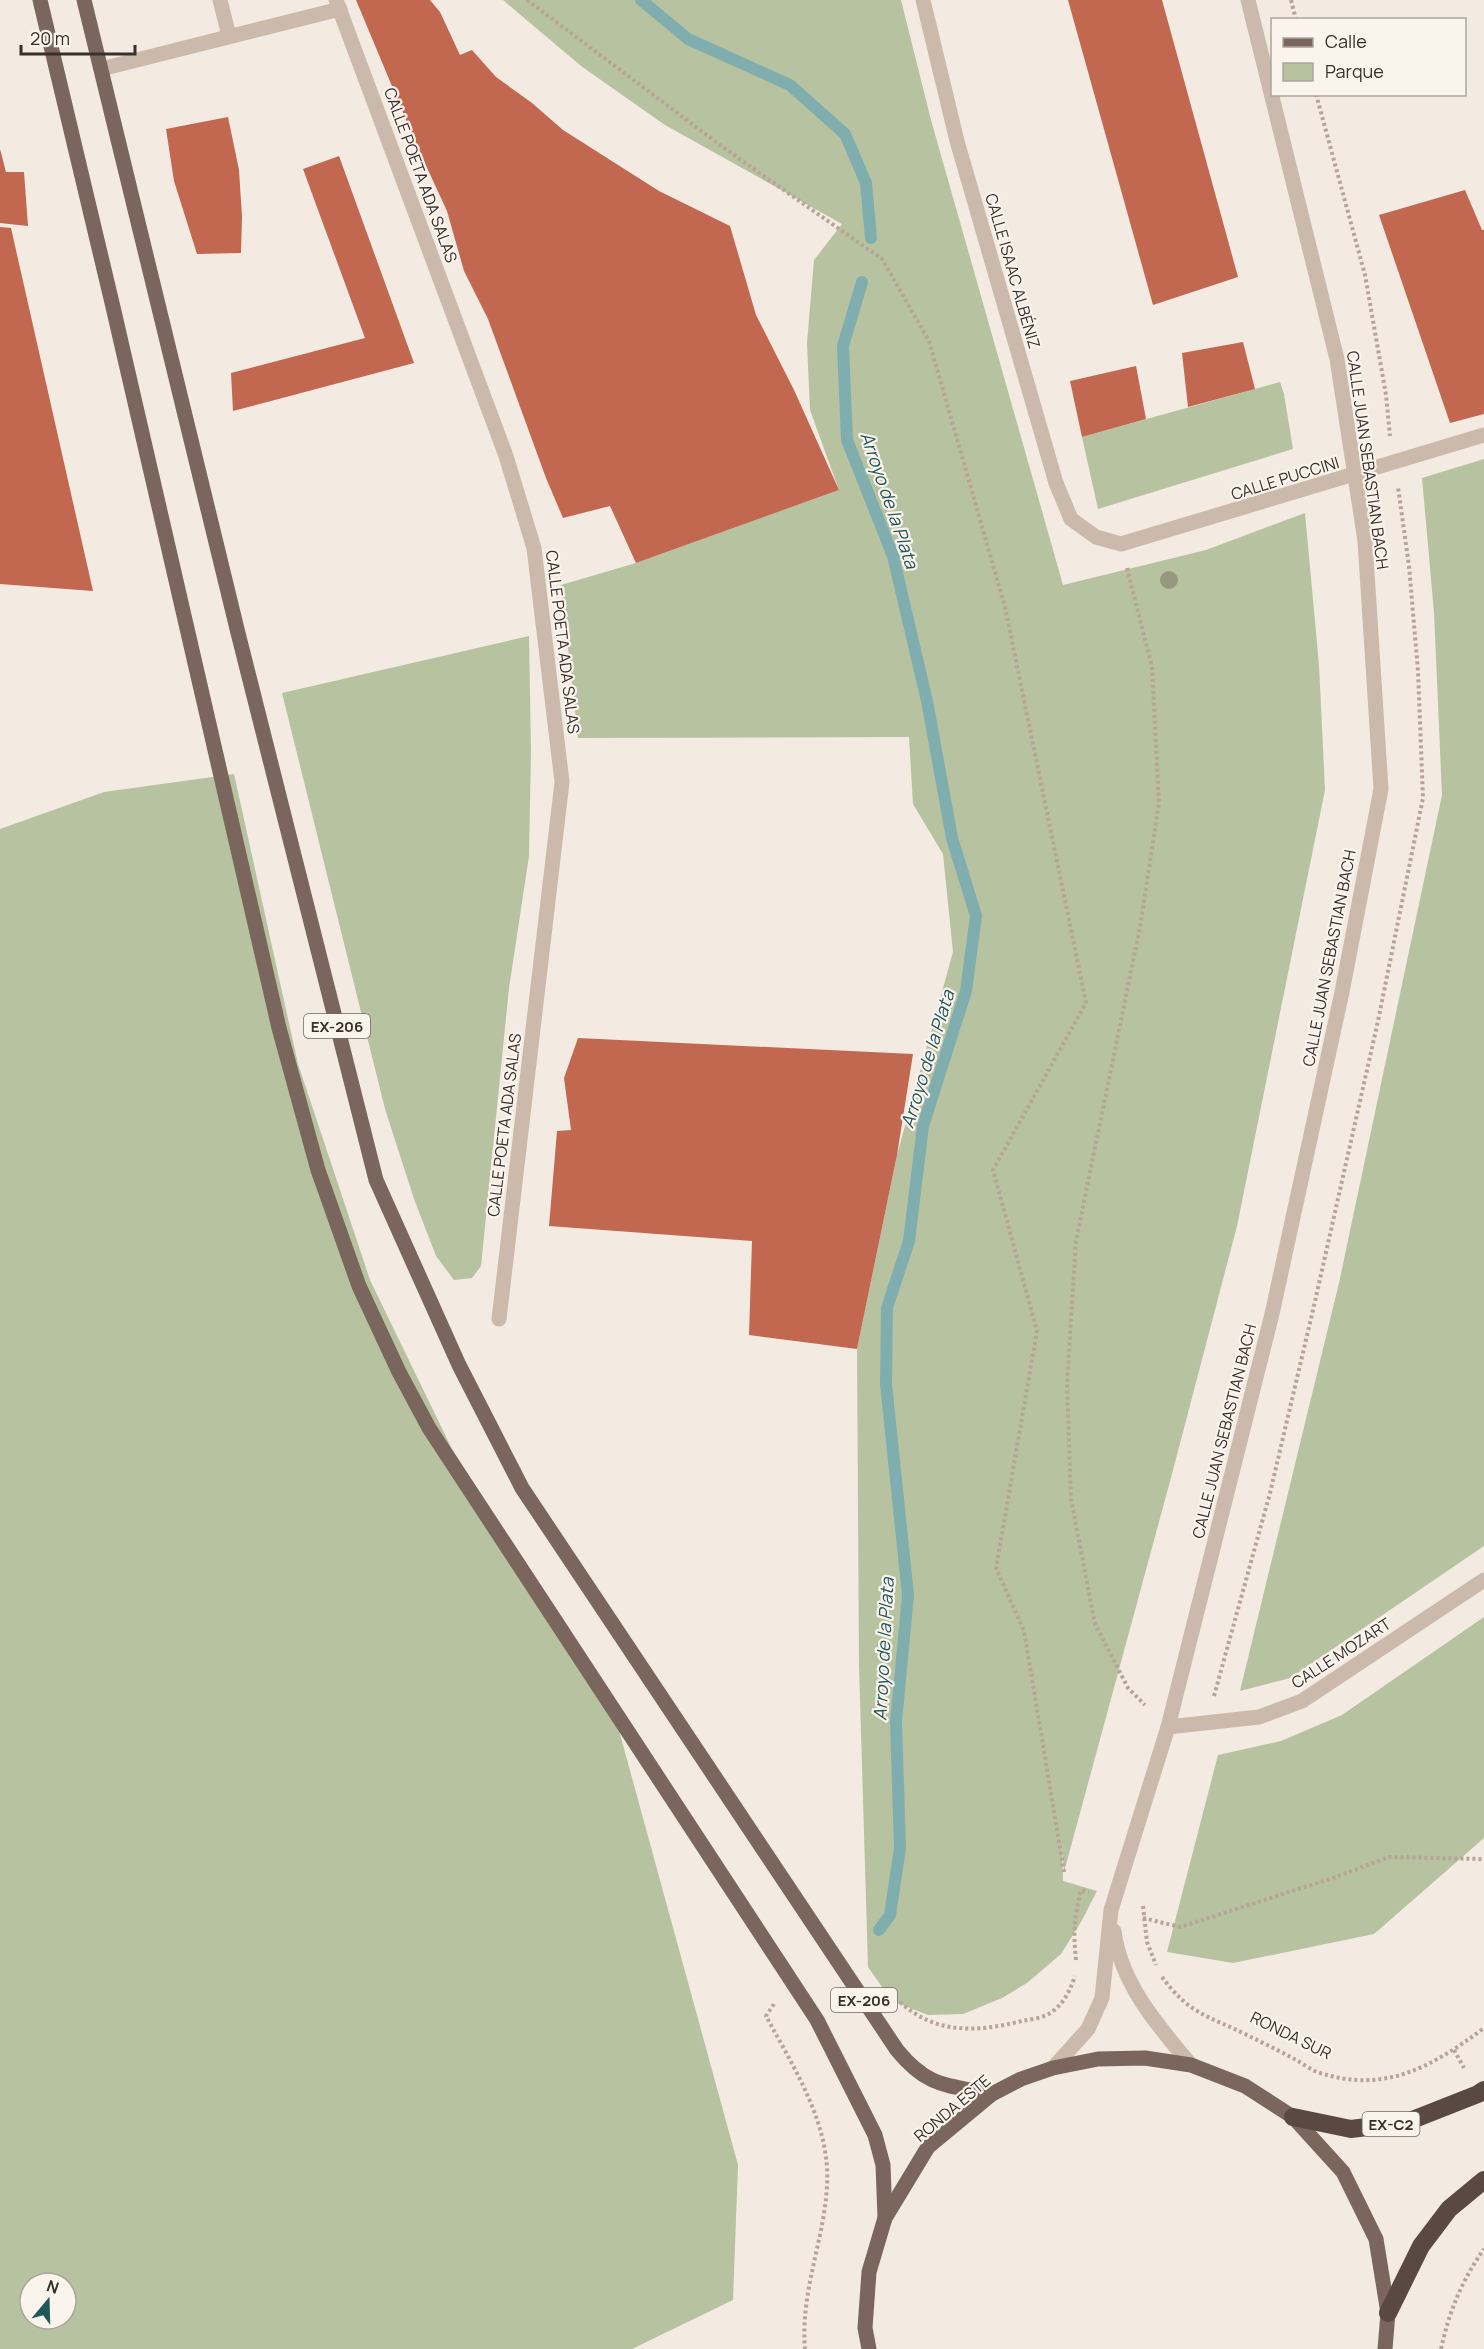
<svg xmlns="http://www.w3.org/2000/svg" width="1484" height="2349" font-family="Manrope,sans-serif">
<rect width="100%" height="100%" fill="#f3eae1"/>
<g fill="#b7c2a1" fill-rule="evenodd">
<polygon points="503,0 901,0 931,120 1063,585 1206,550 1305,513 1319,665 1325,790 1237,1226 1172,1474 1064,1872 1062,1846 1063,1881 1097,1891 1081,1922 1061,1954 1027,1983 1002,1998 963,2014 928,2015 892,2001 868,1967 859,1665 857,1349 897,1155 953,952 943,854 913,804 909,737 578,738 561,585 636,563 839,490 810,410 807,343 814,260 842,224 665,125 581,66"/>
<polygon points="1280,382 1284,394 1293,449 1098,509 1082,437"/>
<polygon points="1484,459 1484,1546 1290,1678 1240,1691 1339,1283 1442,795 1434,612 1422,478"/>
<polygon points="529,636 531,750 529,856 509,988 481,1266 472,1278 454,1280 436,1256 414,1199 385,1109 282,693"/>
<path d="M234 774 298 1064 370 1280 451 1447 617 1723 738 2165 733 2300 632 2349H0V829L104 792ZM30 2283H66V2319H30Z"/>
<polygon points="1484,1617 1484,1838 1374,1934 1233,1963 1167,1952 1218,1755 1281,1741 1342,1715"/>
</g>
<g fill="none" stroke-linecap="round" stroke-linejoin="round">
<g stroke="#80aeaf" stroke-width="12">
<polyline points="641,0 688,39 790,85 845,134 866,183 871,238"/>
<polyline points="862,282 843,346 847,440 893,556 927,701 952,838 976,916 966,991 923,1126 909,1241 887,1308 886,1384 908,1595 896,1722 900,1848 890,1915 879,1930"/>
</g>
</g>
<g fill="#c26850">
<polygon points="356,0 430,0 440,12 460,55 472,50 496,77 532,103 563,130 659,191 730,226 756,315 794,390 839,490 636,563 610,506 563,518 546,478 488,319 464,271 447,211 417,146"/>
<polygon points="1068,0 1162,0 1238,277 1153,305"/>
<polygon points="228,117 239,170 242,217 241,253 197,254 174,181 166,129"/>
<polygon points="0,149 6,172 24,172 28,226 0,223"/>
<polygon points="339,156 414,363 233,411 231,373 365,338 303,169"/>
<polygon points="1465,190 1482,230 1484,230 1484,414 1450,423 1379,215"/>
<polygon points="0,227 11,228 93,591 0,584"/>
<polygon points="1243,342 1255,389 1188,407 1182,353"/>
<polygon points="1136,366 1146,419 1082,437 1070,381"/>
<polygon points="578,1038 913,1054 897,1155 857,1349 749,1335 752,1241 549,1226 557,1131 571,1130 564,1078"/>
</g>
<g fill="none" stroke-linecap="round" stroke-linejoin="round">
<g stroke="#b7a497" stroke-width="4" stroke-dasharray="3 3" stroke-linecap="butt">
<polyline points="527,0 724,148 882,259 929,341 1005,607 1086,1003 993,1170 1037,1331 996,1568 1024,1631 1064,1872"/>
<polyline points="1291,0 1296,20"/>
<polyline points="1316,94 1365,275 1386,395 1390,436"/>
<polyline points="1127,568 1152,667 1159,803 1140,927 1076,1241 1067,1384 1071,1499 1095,1624 1128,1688 1145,1705"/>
<polyline points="1214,1696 1270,1493 1313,1310 1378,1021 1423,798 1418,671 1409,566 1398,487"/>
<polyline points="1143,1906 1147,1942 1156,1965"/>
<polyline points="1143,1918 1180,1927 1333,1878 1389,1857 1484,1859"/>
<path d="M1076 1960C1073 1930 1074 1919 1081 1890L1089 1892"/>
<path d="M1162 1977C1190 2015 1209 2016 1247 2035 1263 2043 1280 2051 1296 2060 1304 2064 1312 2071 1320 2073 1386 2094 1433 2066 1484 2028"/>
<path d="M900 2002C936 2035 978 2032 1022 2021 1032 2019 1045 2018 1053 2011 1065 2002 1070 1990 1075 1976"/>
<path d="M774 2004 766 2016C794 2068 831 2125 827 2186 824 2241 800 2293 805 2349"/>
<polyline points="1454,2050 1464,2068"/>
<path d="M1441 2349C1449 2312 1462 2280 1484 2249"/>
</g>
<g stroke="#cbbaac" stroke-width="15">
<polyline points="220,0 229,36"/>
<polyline points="336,0 506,456 534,548 562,782 499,1319"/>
<polyline points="101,69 340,9"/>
</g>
<g stroke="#cbbaac" stroke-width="15">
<polyline points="923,0 957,141 1056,483 1071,519 1096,537 1121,544 1484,435"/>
<polyline points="1168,1727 1259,1717 1302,1701 1484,1580"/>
<path d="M1114 1931C1121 1984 1158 2026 1191 2065"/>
<polyline points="1053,2068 1088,2029 1102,1998 1111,1910 1168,1727 1272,1314 1342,992 1381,789 1365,541 1337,359 1248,0"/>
</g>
<g stroke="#7a665d" stroke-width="15">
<polyline points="40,0 113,307 279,1028 318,1170 359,1286 399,1372 429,1428 817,2020 875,2135 883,2165 885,2218"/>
<path d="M84 0 238 633 376 1180 459 1365 522 1488 897 2050C928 2088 947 2085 992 2094"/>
<polyline points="869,2349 865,2328 869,2272 885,2218 928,2147 992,2094 1021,2079 1053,2068 1098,2059 1145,2058 1191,2065 1245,2086 1293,2117 1343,2172 1376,2239 1388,2313 1385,2349"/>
</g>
<g stroke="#5a4942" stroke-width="18">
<polyline points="1293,2117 1351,2129 1407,2122 1478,2094 1484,2090"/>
<polyline points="1388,2313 1421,2246 1449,2209 1484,2180"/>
</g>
</g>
<circle fill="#96997f" cx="1169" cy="580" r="9"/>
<g text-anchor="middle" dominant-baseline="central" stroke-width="4.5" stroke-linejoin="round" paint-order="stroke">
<g fill="#faf4ed" stroke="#736a65" stroke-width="1.5">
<rect x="304" y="1014" width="66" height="24" rx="4.5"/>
<rect x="831" y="1988" width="66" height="24" rx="4.5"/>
<rect x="1362.5" y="2112" width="57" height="24" rx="4.5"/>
</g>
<g font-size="15" font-weight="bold" fill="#392f2b">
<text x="337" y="1026">EX-206</text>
<text x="864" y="2000">EX-206</text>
<text x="1391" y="2124">EX-C2</text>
</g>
<g font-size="16" fill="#392f2b" stroke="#faf4ed">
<text transform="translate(421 175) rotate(70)">CALLE POETA ADA SALAS</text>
<text transform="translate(1013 271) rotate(74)">CALLE ISAAC ALBÉNIZ</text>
<text transform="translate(1368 460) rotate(82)">CALLE JUAN SEBASTIAN BACH</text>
<text transform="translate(1285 478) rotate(-17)">CALLE PUCCINI</text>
<text transform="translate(563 642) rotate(83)">CALLE POETA ADA SALAS</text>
<text transform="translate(1329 958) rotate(-79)">CALLE JUAN SEBASTIAN BACH</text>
<text transform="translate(504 1125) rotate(-83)">CALLE POETA ADA SALAS</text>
<text transform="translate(1224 1431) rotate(-76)">CALLE JUAN SEBASTIAN BACH</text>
<text transform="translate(1341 1653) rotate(-33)">CALLE MOZART</text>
<text transform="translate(1291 2035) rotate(26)">RONDA SUR</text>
<text transform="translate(952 2108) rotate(-40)">RONDA ESTE</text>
</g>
<g font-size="18" font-style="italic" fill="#22575a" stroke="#faf4ed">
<text transform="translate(890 500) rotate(71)">Arroyo de la Plata</text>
<text transform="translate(927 1059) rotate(-73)">Arroyo de la Plata</text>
<text transform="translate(883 1649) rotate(-87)">Arroyo de la Plata</text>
</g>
</g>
<rect x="1271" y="18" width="195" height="78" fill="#faf4ed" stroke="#ada59f" stroke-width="1.5"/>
<rect x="1283" y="38" width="30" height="9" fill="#7a665d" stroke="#ada59f" stroke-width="1.5"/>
<text x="1325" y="48" font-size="18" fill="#392f2b">Calle</text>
<rect x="1283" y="63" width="30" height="18" fill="#b7c2a1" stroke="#ada59f" stroke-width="1.5"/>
<text x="1325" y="78" font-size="18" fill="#392f2b">Parque</text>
<g transform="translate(48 2301) rotate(19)"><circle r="28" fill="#faf4ed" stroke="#ada59f" stroke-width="1.5"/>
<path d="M0-4.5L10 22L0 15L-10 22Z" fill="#22575a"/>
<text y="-9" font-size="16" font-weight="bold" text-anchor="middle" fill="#392f2b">N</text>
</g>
<path d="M21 45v9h114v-9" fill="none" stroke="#392f2b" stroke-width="3"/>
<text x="30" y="45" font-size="18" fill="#392f2b" stroke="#faf4ed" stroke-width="4.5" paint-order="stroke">20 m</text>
</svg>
